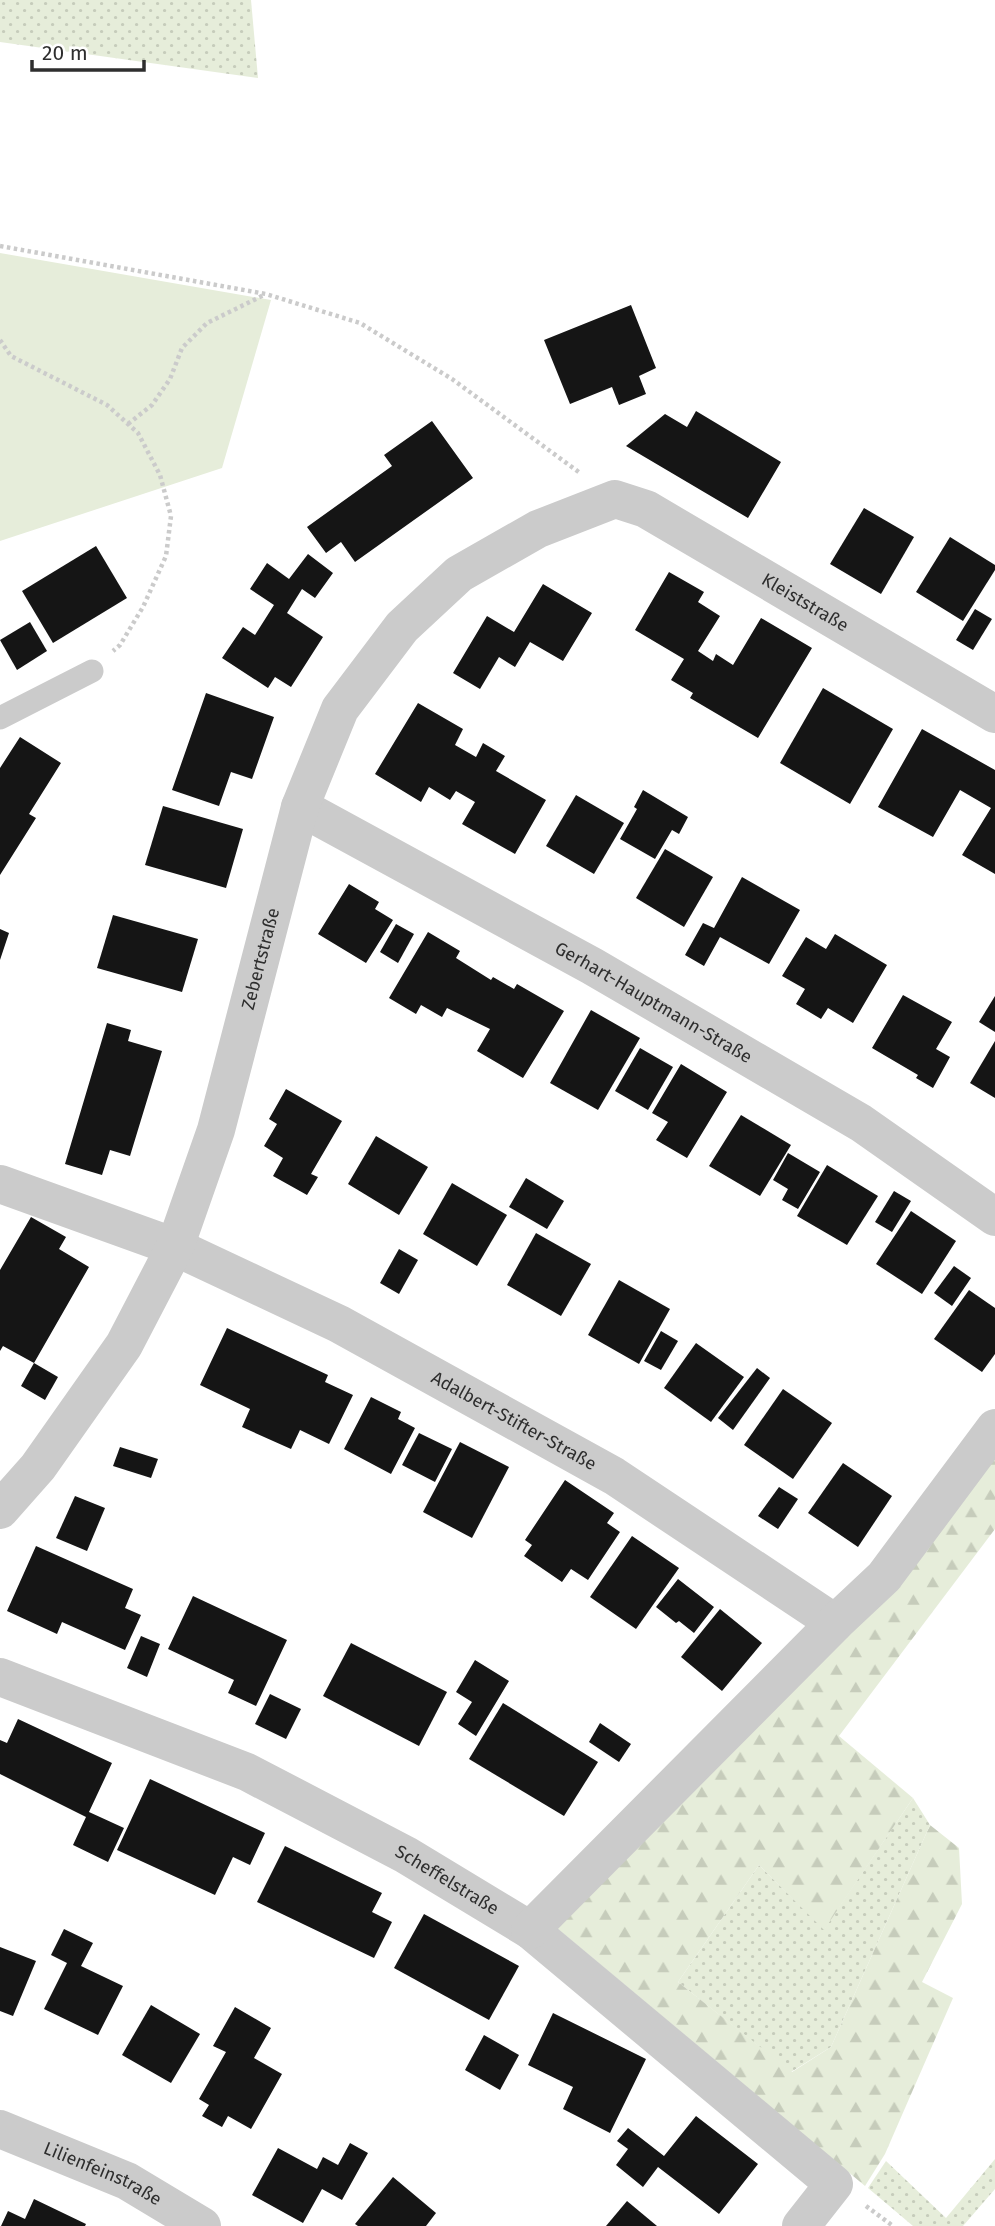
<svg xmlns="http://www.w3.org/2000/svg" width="995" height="2226" font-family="'Fira Sans',sans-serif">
<defs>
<pattern id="grass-dots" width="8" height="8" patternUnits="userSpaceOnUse" patternTransform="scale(1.75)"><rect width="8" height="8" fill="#e6edda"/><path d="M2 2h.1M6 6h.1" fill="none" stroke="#c6ccbb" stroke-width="1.8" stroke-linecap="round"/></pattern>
<pattern id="forest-firs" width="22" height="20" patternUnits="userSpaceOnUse" patternTransform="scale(1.75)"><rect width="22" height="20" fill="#e6edda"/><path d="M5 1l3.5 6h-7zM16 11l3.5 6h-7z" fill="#c6ccbb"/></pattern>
</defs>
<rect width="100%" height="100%" fill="#fff"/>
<g fill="url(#grass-dots)">
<polygon points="0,0 251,0 258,78 0,42"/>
<polygon points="913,1798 930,1825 831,2047 791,2072 678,1982 759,1865 824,1929"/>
<polygon points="995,2159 995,2189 963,2226 913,2226 868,2188 886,2161 946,2218"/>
</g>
<polygon fill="url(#forest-firs)" points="995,1439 995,1529 839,1736 913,1798 824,1930 759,1865 678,1982 792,2072 831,2047 930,1825 959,1848 962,1904 922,1982 953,1998 885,2154 865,2186 546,1919"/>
<polygon fill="#e6edda" points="0,253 271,300 222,468 0,541"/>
<g fill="#151515">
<polygon points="631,305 656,368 639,376 646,394 619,405 612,387 570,404 544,340"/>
<polygon points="696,411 781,462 748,518 626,446 665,414 687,427"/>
<polygon points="432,421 473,478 355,562 341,542 326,553 307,527 392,466 384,455"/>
<polygon points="864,508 914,537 881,594 830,564"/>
<polygon points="950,537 995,565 995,570 963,621 916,592"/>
<polygon points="96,546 127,598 53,643 22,591"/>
<polygon points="308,554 333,573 315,598 302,589 287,613 323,637 291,687 275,677 268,688 222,658 243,627 255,635 274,605 250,589 267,563 289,579"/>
<polygon points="669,572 704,592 698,602 720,616 698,651 713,661 716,654 733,665 761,618 812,648 758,738 690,698 693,693 671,680 684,659 635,630"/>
<polygon points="543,584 592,613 563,661 530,642 515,667 499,657 480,689 453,673 487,616 514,632"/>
<polygon points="975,609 992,619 973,650 956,640"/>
<polygon points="30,622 47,651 17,670 0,640"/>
<polygon points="823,688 893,729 850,804 780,763"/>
<polygon points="206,693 274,717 252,779 231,772 219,806 172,790"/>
<polygon points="418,703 463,729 455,745 476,757 483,743 505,756 496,771 546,800 515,854 462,824 475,802 456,791 450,800 429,787 421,802 375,774"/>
<polygon points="922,729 995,770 995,874 962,855 991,808 960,790 933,837 878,807"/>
<polygon points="20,737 61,763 29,814 36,818 0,875 0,768"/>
<polygon points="643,790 688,817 679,834 672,830 655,859 620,839 637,809 634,807"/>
<polygon points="576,795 624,823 594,874 546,846"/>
<polygon points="163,806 243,829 226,888 145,865"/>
<polygon points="665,849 713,877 684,927 636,898"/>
<polygon points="742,877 800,910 769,964 720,937 704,966 685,955 703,923 714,928"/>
<polygon points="349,884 379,902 375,909 393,920 366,963 318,934"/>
<polygon points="113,915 198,939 182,992 97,968"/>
<polygon points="396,924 414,934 398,963 380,952"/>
<polygon points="0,929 9,933 0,960"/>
<polygon points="428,932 460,951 456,958 491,980 493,977 514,989 517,984 564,1011 523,1078 477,1051 490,1029 447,1008 442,1017 421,1005 416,1014 389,998"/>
<polygon points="835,934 887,965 853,1023 828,1008 821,1019 796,1004 805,989 782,976 806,937 826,949"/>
<polygon points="903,995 952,1022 936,1049 950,1057 933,1088 916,1078 918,1075 872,1048"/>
<polygon points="995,996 995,1032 979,1022"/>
<polygon points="591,1010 640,1038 598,1110 550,1083"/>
<polygon points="107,1023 131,1030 128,1041 162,1051 130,1156 110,1150 102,1175 65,1164"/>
<polygon points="995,1041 995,1098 970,1083"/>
<polygon points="640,1048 673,1067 648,1110 615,1091"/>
<polygon points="681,1064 727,1092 687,1158 656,1140 668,1122 652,1113"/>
<polygon points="286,1089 342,1121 311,1174 318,1177 307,1195 273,1176 283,1158 264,1146 277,1124 269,1119"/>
<polygon points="741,1115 791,1145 760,1196 709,1166"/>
<polygon points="376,1136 428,1167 399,1215 348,1184"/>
<polygon points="788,1153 820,1172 798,1209 782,1200 788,1189 773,1180"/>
<polygon points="827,1165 878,1196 847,1245 797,1216"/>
<polygon points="526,1178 564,1201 547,1229 509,1207"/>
<polygon points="452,1183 507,1215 477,1266 423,1234"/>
<polygon points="894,1191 911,1201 892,1232 875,1222"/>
<polygon points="911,1211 956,1241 922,1294 876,1264"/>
<polygon points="31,1217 66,1237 59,1249 89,1267 34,1363 3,1346 0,1351 0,1270"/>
<polygon points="536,1233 591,1264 561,1316 507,1285"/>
<polygon points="399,1249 418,1260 399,1294 380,1283"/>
<polygon points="954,1266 971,1278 952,1306 934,1293"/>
<polygon points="619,1280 670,1309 639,1364 588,1335"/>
<polygon points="969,1290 995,1308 995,1354 982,1372 934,1339"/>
<polygon points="227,1328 328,1375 325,1382 353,1395 329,1444 300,1430 291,1449 242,1427 250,1409 200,1385"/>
<polygon points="661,1331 678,1341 661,1370 644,1361"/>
<polygon points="696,1343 744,1377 711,1422 664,1388"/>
<polygon points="34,1363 58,1377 45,1400 21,1386"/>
<polygon points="757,1368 770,1378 733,1430 718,1418"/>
<polygon points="783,1389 832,1423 793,1479 744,1445"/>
<polygon points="371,1397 401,1412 398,1419 415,1428 391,1474 344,1449"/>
<polygon points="419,1433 452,1449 435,1482 402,1465"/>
<polygon points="460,1442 509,1467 472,1538 423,1512"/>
<polygon points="120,1447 158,1459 151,1478 113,1466"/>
<polygon points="843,1463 892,1496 858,1547 808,1513"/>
<polygon points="565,1480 614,1513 607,1523 620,1532 588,1580 571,1569 562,1582 524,1556 532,1545 525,1540"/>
<polygon points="779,1487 798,1499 778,1529 758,1516"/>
<polygon points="75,1496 105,1508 87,1551 56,1538"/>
<polygon points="632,1536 679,1568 636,1629 590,1597"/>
<polygon points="36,1546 133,1589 125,1608 141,1615 125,1650 62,1622 57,1634 7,1611"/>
<polygon points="678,1579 714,1607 694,1633 679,1621 676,1623 656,1607"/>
<polygon points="193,1596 287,1640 256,1706 228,1693 234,1680 168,1649"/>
<polygon points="720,1609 762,1643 722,1691 681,1657"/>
<polygon points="141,1636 160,1644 147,1677 127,1668"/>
<polygon points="351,1643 447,1692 419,1746 323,1696"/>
<polygon points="475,1660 509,1681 476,1736 458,1724 472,1702 456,1692"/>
<polygon points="270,1694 301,1709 286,1739 255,1724"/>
<polygon points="503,1703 598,1762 564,1816 469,1759"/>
<polygon points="18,1719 112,1763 89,1812 124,1828 108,1862 73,1845 86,1817 0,1774 0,1740 7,1743"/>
<polygon points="600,1723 631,1744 619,1762 589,1742"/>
<polygon points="150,1779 265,1833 250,1865 233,1857 215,1895 117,1850"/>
<polygon points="285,1846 382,1893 372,1912 392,1922 374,1958 257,1902"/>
<polygon points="424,1914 519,1966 489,2020 394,1968"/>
<polygon points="64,1929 93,1943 81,1966 123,1986 98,2035 44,2009 67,1963 51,1955"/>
<polygon points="0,1947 36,1961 13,2016 0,2011"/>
<polygon points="151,2005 200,2034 171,2083 122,2055"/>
<polygon points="235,2007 271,2028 254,2058 282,2074 251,2129 228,2116 222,2127 202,2116 209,2105 199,2099 226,2052 213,2046"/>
<polygon points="553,2013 646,2059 610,2133 563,2109 573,2087 528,2065"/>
<polygon points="484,2035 519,2055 500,2090 465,2070"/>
<polygon points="696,2116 758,2164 719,2214 658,2167 643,2187 616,2165 628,2149 617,2141 628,2128 664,2156"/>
<polygon points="350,2143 368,2153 342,2200 322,2189 303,2223 252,2195 278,2148 317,2169 323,2157 338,2165"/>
<polygon points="393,2177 436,2213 426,2226 358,2226 355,2224"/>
<polygon points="34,2199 86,2224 85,2226 1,2226 8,2211 25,2219"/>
<polygon points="627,2201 657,2226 606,2226"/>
</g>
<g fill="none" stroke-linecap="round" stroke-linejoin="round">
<g stroke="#cbcbcb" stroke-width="4.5" stroke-dasharray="3.5 3.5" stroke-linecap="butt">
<polyline points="0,246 266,294 360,323 452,379 580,473"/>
<polyline points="0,340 11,356 107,405 138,433 160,475 171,516 166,556 143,607 120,645 113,651"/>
<polyline points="128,424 152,405 170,379 182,348 207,323 264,295"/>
<polyline points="866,2206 893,2226"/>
</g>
<polyline stroke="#cbcbcb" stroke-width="23" points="0,718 92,671"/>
<g stroke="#cbcbcb" stroke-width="38">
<path id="s1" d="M300 807 592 966 861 1123 995 1217"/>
<path id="s2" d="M0 1184 175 1247 339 1324 614 1476 835 1623"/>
<path id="s3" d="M0 1510 38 1467 124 1345 175 1247 216 1130 300 807 340 709 402 627 459 574 538 529 615 499 646 509 995 714"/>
<path id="s4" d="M0 1677 247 1772 406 1855 530 1930 834 2184 801 2226"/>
<polyline points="530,1930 835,1623 884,1577 995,1428"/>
<path id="s5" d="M0 2129 127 2181 202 2226"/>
</g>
</g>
<g text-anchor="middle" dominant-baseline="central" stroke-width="7" stroke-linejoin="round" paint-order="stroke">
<g font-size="18" fill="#2e2e2e" stroke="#fff">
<text stroke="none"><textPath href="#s3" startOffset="1452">Kleiststraße</textPath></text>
<text stroke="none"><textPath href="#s3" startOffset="618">Zebertstraße</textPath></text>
<text stroke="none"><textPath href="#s1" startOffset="404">Gerhart-Hauptmann-Straße</textPath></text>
<text stroke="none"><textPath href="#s2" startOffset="567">Adalbert-Stifter-Straße</textPath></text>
<text stroke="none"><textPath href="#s4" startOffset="492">Scheffelstraße</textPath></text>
<text stroke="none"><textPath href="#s5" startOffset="112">Lilienfeinstraße</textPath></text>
</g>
</g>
<path d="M32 60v10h112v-10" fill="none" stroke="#2e2e2e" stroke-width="3.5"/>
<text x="42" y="60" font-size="21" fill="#2e2e2e" stroke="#ffffff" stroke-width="5" paint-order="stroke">20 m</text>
</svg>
